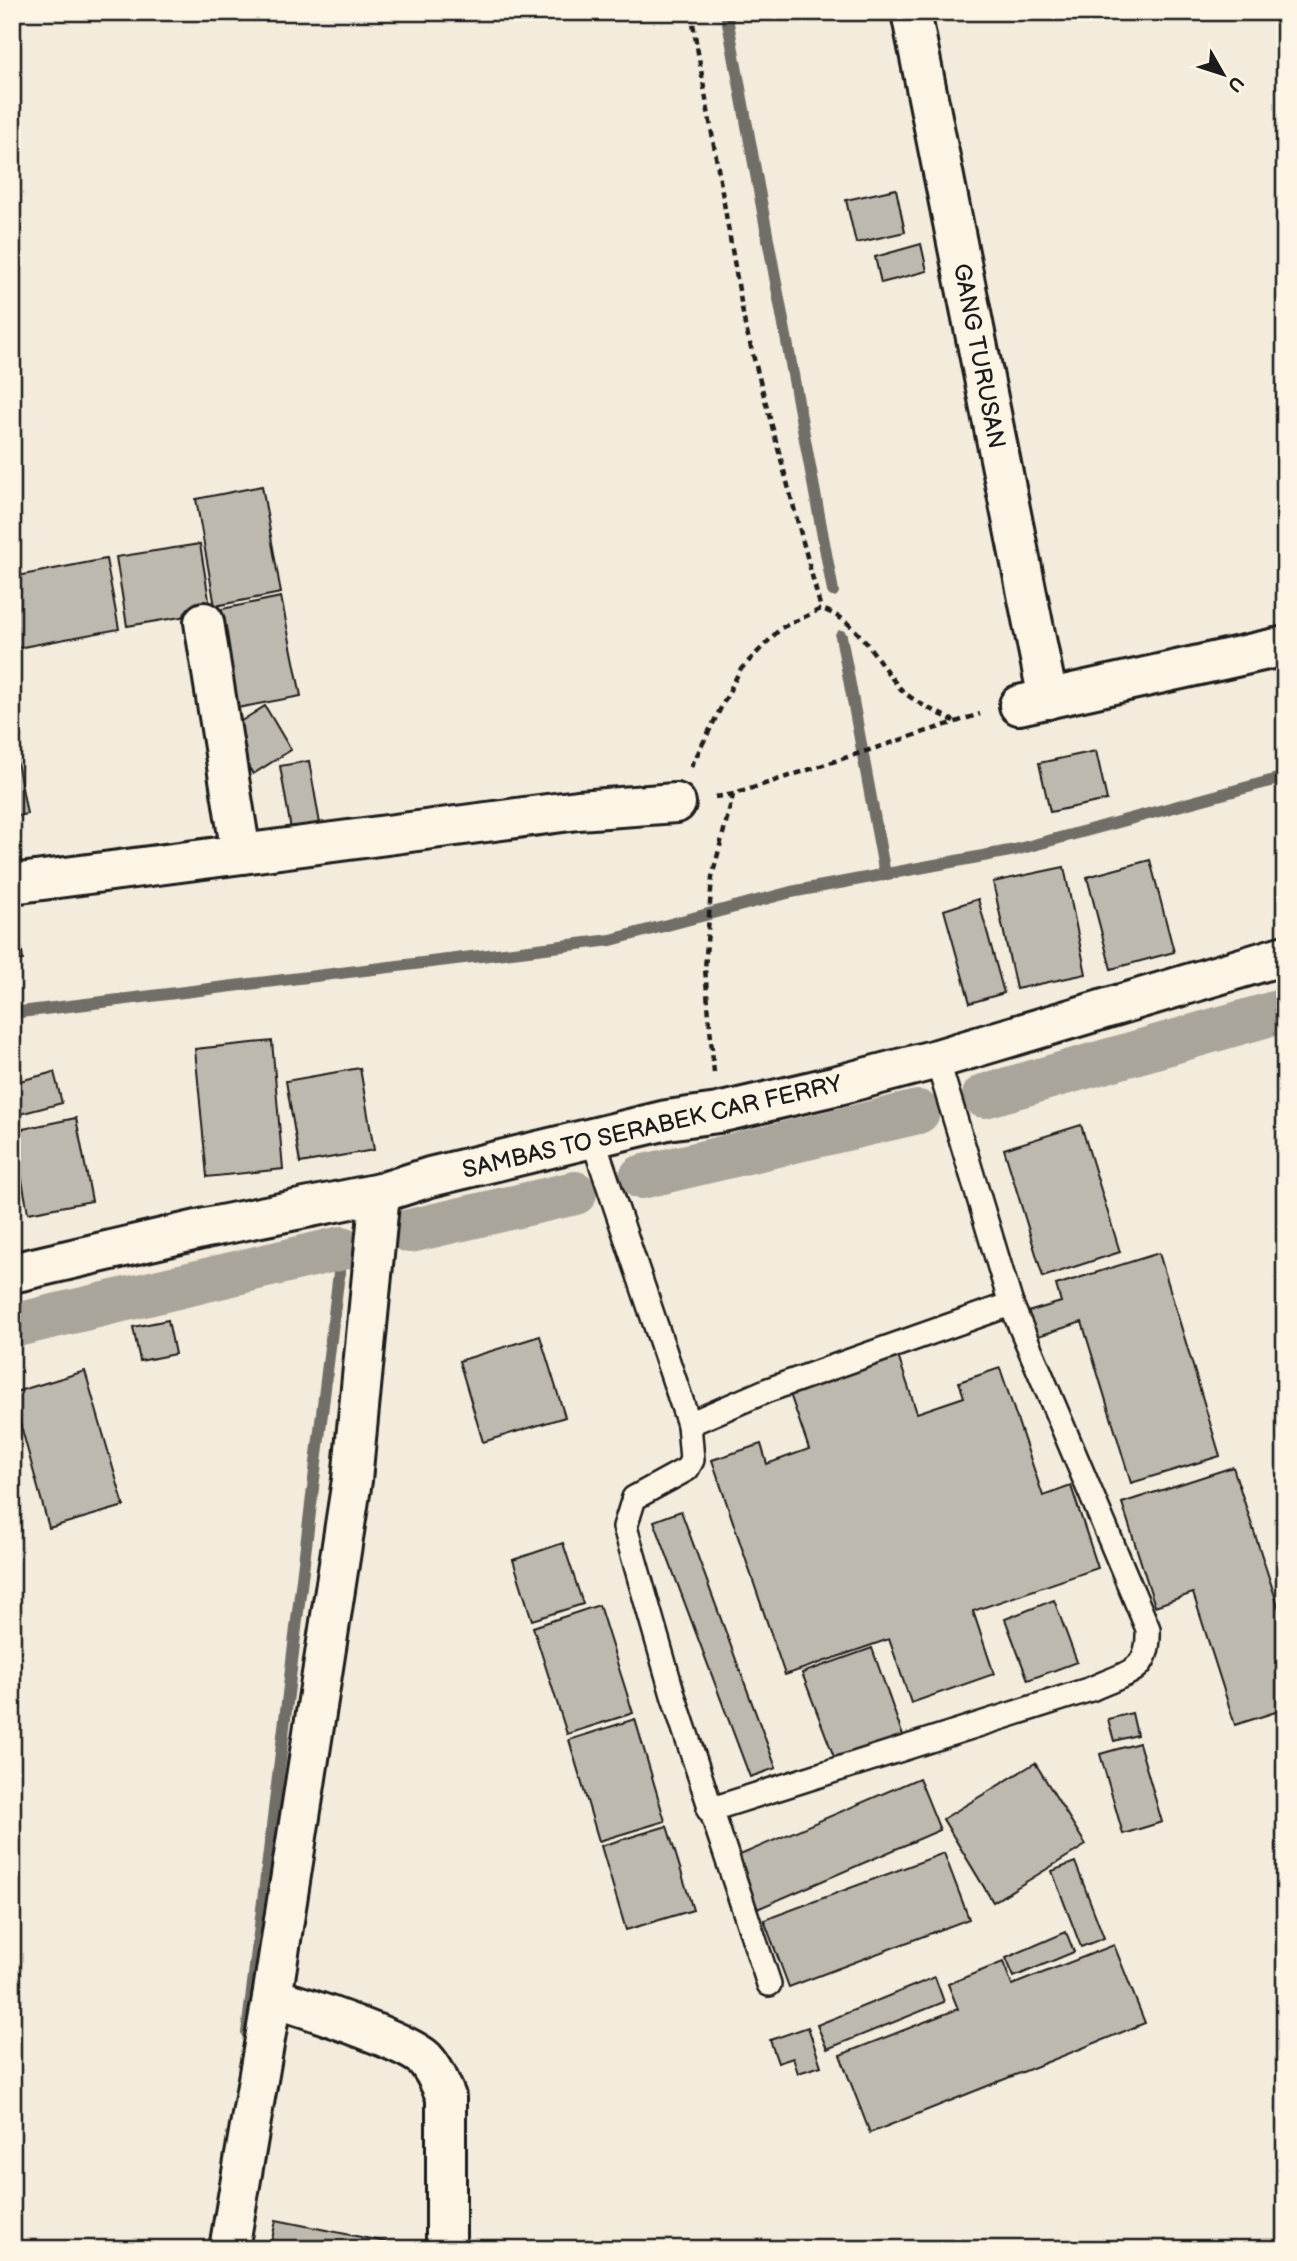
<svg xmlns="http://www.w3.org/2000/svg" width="1297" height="2261" font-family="'Balsamiq Sans',sans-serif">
<rect width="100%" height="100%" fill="#f3ecdd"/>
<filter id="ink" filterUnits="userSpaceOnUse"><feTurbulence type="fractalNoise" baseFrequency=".0143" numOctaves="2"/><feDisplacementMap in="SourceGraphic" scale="14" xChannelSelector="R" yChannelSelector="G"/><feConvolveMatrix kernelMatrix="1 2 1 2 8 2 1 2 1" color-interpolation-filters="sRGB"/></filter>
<g filter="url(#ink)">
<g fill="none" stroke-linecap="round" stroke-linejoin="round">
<g stroke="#716e68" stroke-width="12">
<polyline points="726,12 833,591"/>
<polyline points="841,636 885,874"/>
<polyline points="12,1013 611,940 791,892 1015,850 1285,777"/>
<polyline points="247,2033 342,1248"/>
</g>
<g stroke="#aaa59b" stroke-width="44">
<polyline points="984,1096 1285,1010"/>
<polyline points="641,1177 918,1112"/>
<polyline points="410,1231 575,1193"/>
<polyline points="12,1326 342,1248"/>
</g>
</g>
<g fill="#beb9ae" stroke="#1c1c1c" stroke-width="2">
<polygon points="896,189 905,232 856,243 846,200"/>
<polygon points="921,244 927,271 881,283 875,257"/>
<polygon points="262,486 281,593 215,606 196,499"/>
<polygon points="200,544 211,612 127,626 116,557"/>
<polygon points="106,559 119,629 12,649 12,577"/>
<polygon points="281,597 301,696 237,708 217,610"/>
<polygon points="265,706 291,750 253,774 227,730"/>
<polygon points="12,735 27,814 12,817"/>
<polygon points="1096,751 1107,800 1050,812 1039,763"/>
<polygon points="309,761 322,835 293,841 280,766"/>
<polygon points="1150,860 1174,952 1111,969 1087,877"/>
<polygon points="1064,867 1086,974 1016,989 993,882"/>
<polygon points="978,899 1004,993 970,1003 944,910"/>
<polygon points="12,902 16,902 23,960 12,962"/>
<polygon points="272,1041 283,1169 207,1177 195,1049"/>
<polygon points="360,1068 374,1150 300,1163 286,1081"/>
<polygon points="54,1072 62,1103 12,1116 12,1083"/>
<polygon points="76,1118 92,1201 28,1213 13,1131"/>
<polygon points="1081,1125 1120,1252 1043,1277 1004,1149"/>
<polygon points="1159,1253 1220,1456 1131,1483 1082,1322 1029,1339 1021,1314 1061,1302 1056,1285"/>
<polygon points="168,1320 175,1354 140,1361 133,1327"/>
<polygon points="540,1336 565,1417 483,1442 459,1361"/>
<polygon points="896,1350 917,1413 964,1397 959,1382 1000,1368 1043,1496 1071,1486 1098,1568 973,1611 994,1674 911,1703 889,1639 785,1675 712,1460 761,1444 767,1464 809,1449 788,1388"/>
<polygon points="85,1371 124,1506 49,1528 12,1393"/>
<polygon points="1233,1467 1285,1627 1285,1709 1235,1725 1193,1593 1155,1606 1122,1503"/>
<polygon points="681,1511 776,1768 750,1777 654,1521"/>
<polygon points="563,1543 583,1604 532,1620 513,1560"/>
<polygon points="1054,1600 1077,1662 1028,1680 1005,1619"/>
<polygon points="599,1605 633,1713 567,1734 533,1627"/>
<polygon points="872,1648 904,1739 836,1762 802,1673"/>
<polygon points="1132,1713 1137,1735 1114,1741 1108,1719"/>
<polygon points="635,1719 665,1821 599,1841 569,1740"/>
<polygon points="1139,1743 1162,1822 1123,1834 1100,1754"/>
<polygon points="1035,1763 1086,1845 993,1902 943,1819"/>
<polygon points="919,1778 940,1830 755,1910 733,1858"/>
<polygon points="667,1826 693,1910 626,1930 601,1846"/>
<polygon points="944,1853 969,1919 789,1987 764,1920"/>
<polygon points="1075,1862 1104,1938 1081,1947 1052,1871"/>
<polygon points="1066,1932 1074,1952 1014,1977 1006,1958"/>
<polygon points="1114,1945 1145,2023 870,2133 840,2055 958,2009 948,1984 1003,1962 1012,1985"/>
<polygon points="935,1977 944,2002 827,2049 817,2025"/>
<polygon points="808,2027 821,2066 798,2073 793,2058 778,2063 770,2040"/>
<polygon points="276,2220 386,2242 385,2249 270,2249"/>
</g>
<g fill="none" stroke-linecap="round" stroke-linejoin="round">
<g stroke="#1c1c1c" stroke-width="28">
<g id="lane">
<polyline points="593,1139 689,1424 768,1390 1011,1304"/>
<polyline points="689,1424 692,1460 687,1469 634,1498 625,1527 673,1695 769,1984"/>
<path d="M709 1810 1091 1689C1127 1672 1150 1674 1148 1629L1011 1304 937 1059"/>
</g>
</g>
<g stroke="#1c1c1c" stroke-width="44">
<g id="street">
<polyline points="911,12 1048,699"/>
<polyline points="204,622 241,854"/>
<polyline points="1019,705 1285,646"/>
<polyline points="12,884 578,810 676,803"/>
<path d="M380 1193 352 1480 272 1998C300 2005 407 2041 425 2059 435 2070 440 2083 446 2097V2249"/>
<polyline points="229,2249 272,1998"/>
</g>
</g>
<g stroke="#1c1c1c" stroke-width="44">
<polyline id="highway" points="12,1273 206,1228 380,1193 430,1177 667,1120 718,1113 838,1085 937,1059 1285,955"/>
</g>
<g stroke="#1c1c1c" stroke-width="4.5" stroke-dasharray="7 5" stroke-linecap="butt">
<polyline points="691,12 745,325 821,609"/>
<path d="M691 767 740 670 781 628 821 609C860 621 874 658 899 687 912 702 937 712 954 721"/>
<polyline points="715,797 734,794 980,714"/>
<polyline points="714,1073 705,969 712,877 733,795"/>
</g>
<use href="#lane" stroke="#fcf5e5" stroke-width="23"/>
<use href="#street" stroke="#fcf5e5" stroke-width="38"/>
<use href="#highway" stroke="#fcf5e5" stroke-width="38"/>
</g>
</g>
<g text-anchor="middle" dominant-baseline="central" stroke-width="7" stroke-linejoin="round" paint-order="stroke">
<g font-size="24" fill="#1c1c1c" stroke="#fcf5e5">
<text transform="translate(979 356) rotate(79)">GANG TURUSAN</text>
<text transform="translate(652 1127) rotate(-13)">SAMBAS TO SERABEK CAR FERRY</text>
</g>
</g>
<rect width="1297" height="2261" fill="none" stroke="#fcf5e5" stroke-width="42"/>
<rect x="21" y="21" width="1255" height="2219" fill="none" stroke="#1c1c1c" stroke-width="2.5" filter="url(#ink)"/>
<g transform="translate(1223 74) rotate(129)" stroke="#fcf5e5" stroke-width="5" paint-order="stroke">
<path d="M0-5L12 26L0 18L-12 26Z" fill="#1c1c1c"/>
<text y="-10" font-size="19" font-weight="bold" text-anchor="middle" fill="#1c1c1c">U</text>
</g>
</svg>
